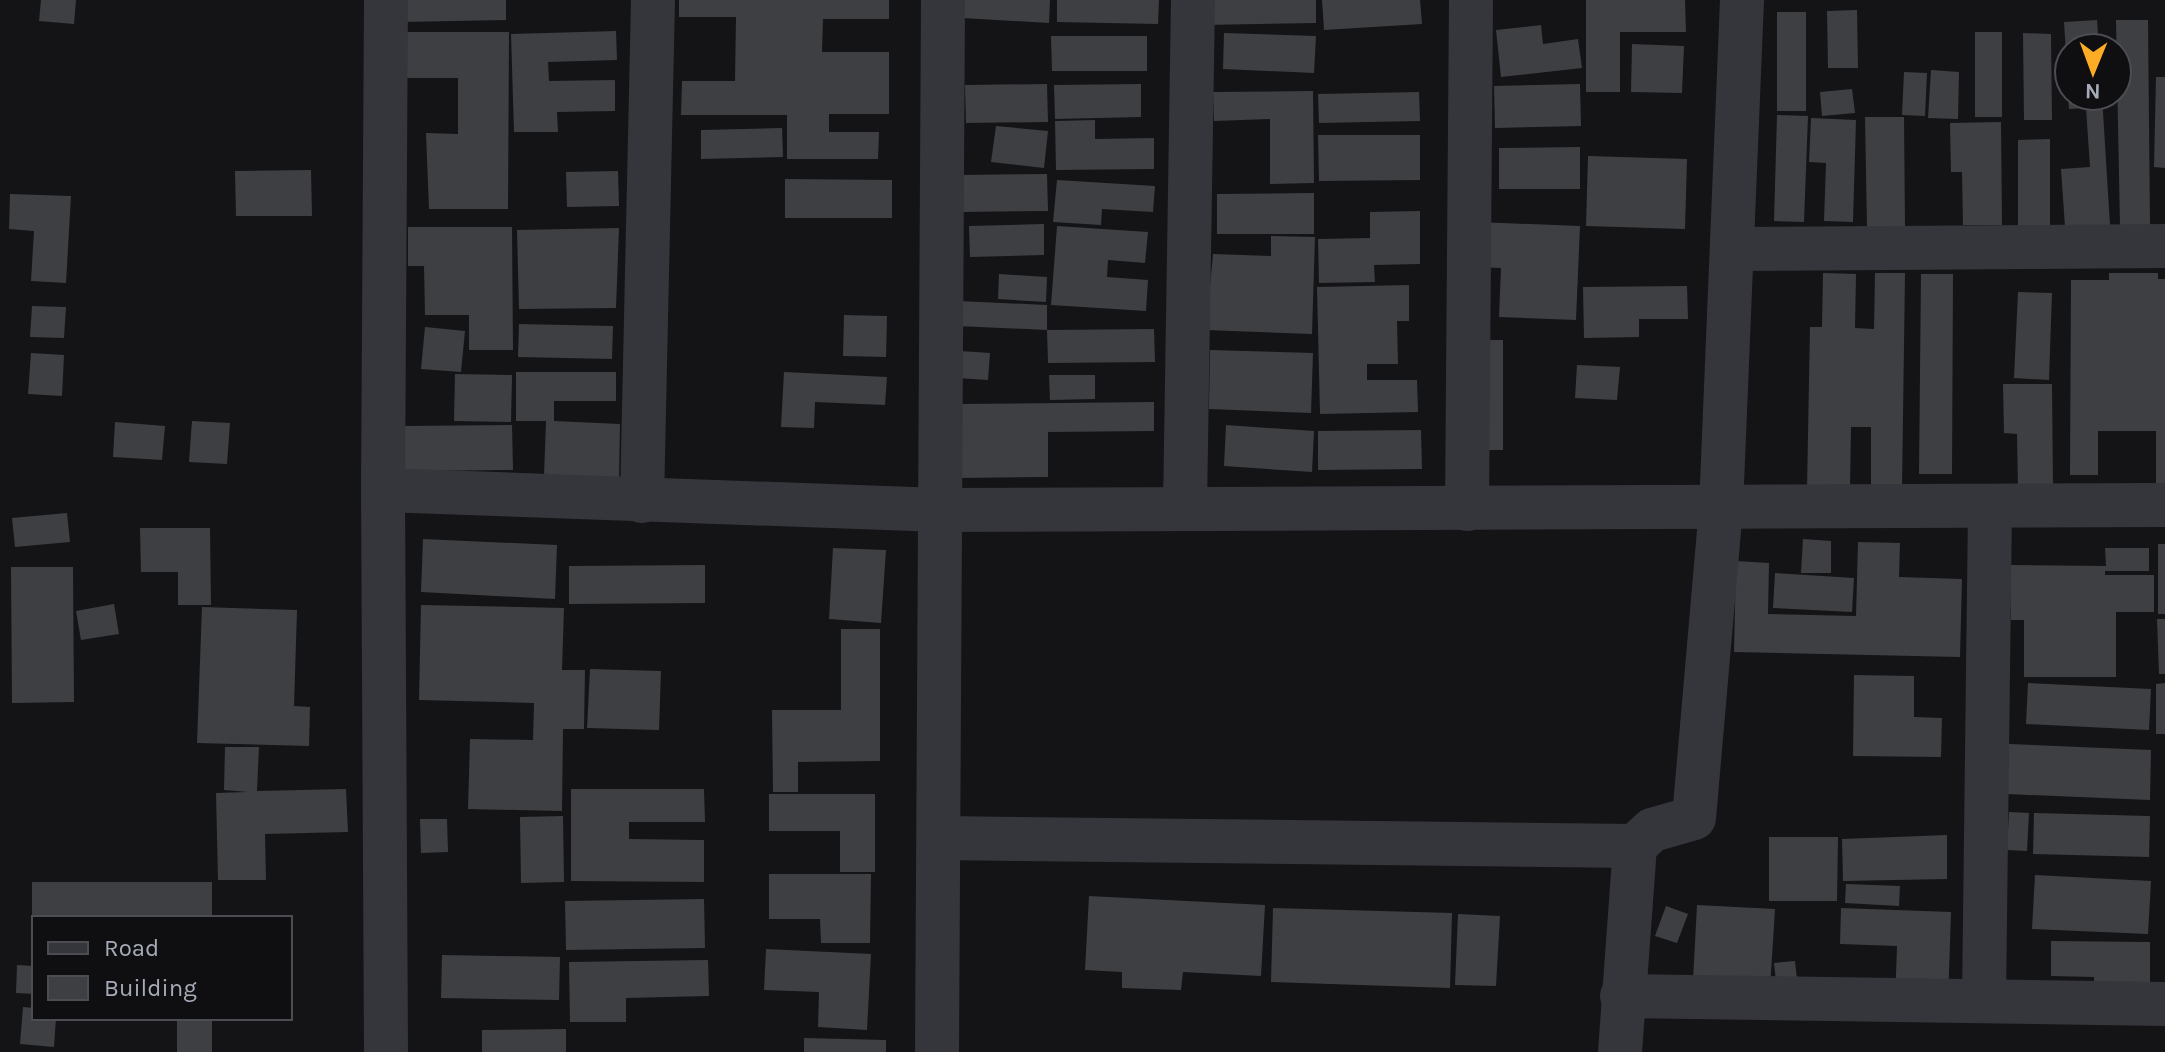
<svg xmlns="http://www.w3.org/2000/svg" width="2165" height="1052" font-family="Karla,sans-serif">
<rect width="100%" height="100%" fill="#141416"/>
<g fill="#3e3f43">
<polygon points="41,0 76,0 74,24 39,21"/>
<polygon points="400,0 506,0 506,20 400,22"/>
<polygon points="679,0 889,0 889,19 823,19 822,52 889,52 889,114 829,114 829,132 879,132 878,159 787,159 787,115 681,115 682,81 735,81 736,17 679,17"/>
<polygon points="963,0 1050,0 1049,23 962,18"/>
<polygon points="1057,0 1159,0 1158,24 1057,22"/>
<polygon points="1203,0 1316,0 1316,23 1203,25"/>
<polygon points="1322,0 1420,0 1422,24 1324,30"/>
<polygon points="1586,0 1685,0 1686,32 1620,32 1620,92 1586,92"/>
<polygon points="1857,10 1858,68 1828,68 1827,11"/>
<rect x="1777" y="12" width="29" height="99"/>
<polygon points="2097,20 2099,48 2069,48 2067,70 2064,22"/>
<polygon points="2116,20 2148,20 2150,226 2120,227"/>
<polygon points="1541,25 1543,44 1578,39 1582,68 1501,77 1496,30"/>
<polygon points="616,31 617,60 548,62 549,81 615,80 615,111 557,112 558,132 514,132 511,34"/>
<polygon points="404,32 509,32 508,209 429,209 426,133 458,134 458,78 403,78"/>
<rect x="1975" y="32" width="27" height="85"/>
<polygon points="1224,33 1316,36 1314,73 1223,69"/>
<polygon points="2023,33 2051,34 2052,120 2024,120"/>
<polygon points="1051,36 1147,36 1147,71 1052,71"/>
<polygon points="1632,44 1684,46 1682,93 1631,92"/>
<polygon points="1931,70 1959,72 1958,119 1928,118"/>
<polygon points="1904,72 1927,73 1925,116 1902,115"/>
<polygon points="2156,77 2165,77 2165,168 2154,167"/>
<polygon points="1047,84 1048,122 966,123 965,85"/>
<polygon points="1141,84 1141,117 1055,119 1054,85"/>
<polygon points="1580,84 1581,126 1495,128 1494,86"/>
<polygon points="1852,89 1855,113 1822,116 1820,92"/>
<polygon points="1313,91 1314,183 1270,184 1270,119 1214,121 1213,92"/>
<polygon points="1419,92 1420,121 1319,123 1318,94"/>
<polygon points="2068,96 2102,96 2110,225 2065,227 2061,169 2090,167 2086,108 2069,109"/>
<polygon points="1777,115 1808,116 1804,222 1774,221"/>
<polygon points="1865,117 1904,117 1905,227 1867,228"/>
<polygon points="1811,118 1856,120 1853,222 1824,221 1826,163 1809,162"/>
<polygon points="1095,120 1095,139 1154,138 1154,169 1056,170 1055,121"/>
<polygon points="2001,122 2002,225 1963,225 1962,172 1951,172 1950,123"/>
<polygon points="996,126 1048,131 1044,168 991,162"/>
<polygon points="782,128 783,157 701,159 701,130"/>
<polygon points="1318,135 1420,135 1420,180 1319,181"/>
<polygon points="2050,139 2050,226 2018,226 2018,140"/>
<polygon points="1580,147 1580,189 1499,189 1499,148"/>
<polygon points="1588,156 1687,159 1685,229 1586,226"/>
<polygon points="311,170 312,216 236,216 235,171"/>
<polygon points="618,171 619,206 567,207 566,172"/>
<polygon points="1047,174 1048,211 960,212 960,175"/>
<polygon points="785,179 892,180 892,218 785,218"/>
<polygon points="1057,180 1155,186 1153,212 1102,209 1101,225 1053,222"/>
<polygon points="1314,193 1314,234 1217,234 1217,194"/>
<polygon points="10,194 71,196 66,283 31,281 34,231 9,229"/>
<polygon points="1420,211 1420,264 1374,265 1375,282 1319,283 1318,239 1370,238 1370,212"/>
<polygon points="1478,222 1580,226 1576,320 1499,317 1501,268 1476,267"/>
<polygon points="1044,224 1044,255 970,257 969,226"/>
<polygon points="1057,226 1148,232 1145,263 1108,260 1107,277 1148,280 1146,311 1051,305"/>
<polygon points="408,227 512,227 513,350 469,350 469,315 425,315 424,266 408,266"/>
<polygon points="619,228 616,308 519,309 517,230"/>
<polygon points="1271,236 1315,237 1312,334 1206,330 1213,254 1271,256"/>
<polygon points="1823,273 1856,274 1855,328 1874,329 1875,273 1905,273 1902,488 1871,488 1871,427 1851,427 1850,490 1807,489 1810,327 1822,327"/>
<polygon points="2109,273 2158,273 2158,279 2165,279 2165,490 2156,490 2156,431 2098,431 2098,475 2070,475 2071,280 2109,280"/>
<polygon points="999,274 1047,277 1046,302 998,299"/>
<polygon points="1921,274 1953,274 1952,474 1919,474"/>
<polygon points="1409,285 1409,321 1397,321 1398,364 1367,364 1367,380 1417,380 1418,412 1320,414 1317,287"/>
<polygon points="1687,286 1688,319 1639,319 1639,337 1584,338 1583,287"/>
<polygon points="2018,292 2052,293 2049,380 2014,378"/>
<polygon points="959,301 1047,305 1047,330 957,326"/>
<polygon points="32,306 66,307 64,338 30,337"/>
<polygon points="844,315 887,316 886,357 843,356"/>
<polygon points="519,324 613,326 612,359 518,357"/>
<polygon points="425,327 465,331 461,372 421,369"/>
<polygon points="1154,329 1155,362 1048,363 1047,330"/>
<polygon points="1471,340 1503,340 1503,450 1472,450"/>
<polygon points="945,350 990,353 988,380 943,377"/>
<polygon points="1210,350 1313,353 1311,413 1209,409"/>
<polygon points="31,353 64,355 62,396 28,394"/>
<polygon points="1577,365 1620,367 1617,400 1575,398"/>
<polygon points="516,372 616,372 616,401 554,401 554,421 620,424 619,479 544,476 546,421 516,421"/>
<polygon points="784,372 887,377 885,405 815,402 814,428 781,427"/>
<polygon points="455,374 512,375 511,422 454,421"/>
<polygon points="1049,375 1095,375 1095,399 1050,400"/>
<polygon points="2003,384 2052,384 2053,489 2018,489 2017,434 2004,433"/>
<polygon points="1154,402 1154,431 1048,432 1048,477 959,478 958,404"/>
<polygon points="192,421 230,423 227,464 189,462"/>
<polygon points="115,422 165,426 162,460 113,457"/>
<polygon points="512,425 513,470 403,471 403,426"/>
<polygon points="1226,425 1314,431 1312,472 1224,466"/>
<polygon points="1421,430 1422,469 1318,470 1318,431"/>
<polygon points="67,513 70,542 15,547 12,518"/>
<polygon points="140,528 210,528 211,605 178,605 178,572 141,572"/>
<polygon points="423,539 557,545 555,599 421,592"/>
<polygon points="1803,539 1831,541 1831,573 1801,573"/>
<polygon points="1858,542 1900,543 1899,577 1962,579 1960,657 1734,652 1736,561 1769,563 1768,614 1856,616"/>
<rect x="2158" y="544" width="7" height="70"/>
<polygon points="833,548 886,550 881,623 829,619"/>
<polygon points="2105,548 2149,548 2149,571 2105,571 2105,575 2154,575 2154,612 2116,612 2116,677 2024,677 2024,620 2011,620 2011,565 2106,566"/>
<polygon points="705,565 705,603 569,604 569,566"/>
<polygon points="11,567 73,567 74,702 12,703"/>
<polygon points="1775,573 1854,578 1852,612 1773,608"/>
<polygon points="114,604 119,634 81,640 76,611"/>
<polygon points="421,605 564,608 562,670 585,670 584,729 563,729 562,811 468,809 470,739 533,740 534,703 419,700"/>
<polygon points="202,607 297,610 294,706 310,707 309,746 197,743"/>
<polygon points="2157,619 2165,619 2165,674 2159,674"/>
<polygon points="841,629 880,629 880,761 798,762 798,792 773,792 772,710 841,710"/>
<polygon points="590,669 661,671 659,730 587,728"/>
<polygon points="1854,675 1914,676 1914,717 1942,718 1941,757 1853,756"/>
<polygon points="2028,683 2151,689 2149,730 2026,724"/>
<polygon points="2165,683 2165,734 2156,734 2156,684"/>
<polygon points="2009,744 2151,750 2150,800 2007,794"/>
<polygon points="225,747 259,747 257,791 346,789 348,832 265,834 266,880 218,880 216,793 248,792 224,790"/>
<polygon points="571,789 704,789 705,822 629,822 629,839 704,840 704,882 571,881"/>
<polygon points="769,794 875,794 875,872 840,872 840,831 769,831"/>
<polygon points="2009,812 2029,813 2027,851 2007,850"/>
<polygon points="2034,813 2150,816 2149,857 2033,854"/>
<polygon points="563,816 564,882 521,883 520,817"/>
<polygon points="420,819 447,819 448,852 421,853"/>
<polygon points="1947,835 1947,879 1843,881 1842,839"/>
<polygon points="1769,837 1838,837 1837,901 1769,901"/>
<polygon points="769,874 871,874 870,943 821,943 820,919 769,919"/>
<polygon points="2035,875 2151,881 2148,934 2032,929"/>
<rect x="32" y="882" width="180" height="36"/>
<polygon points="1846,884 1900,886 1899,906 1845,903"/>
<polygon points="1089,896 1265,905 1261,976 1183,972 1181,990 1122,988 1122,972 1085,970"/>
<polygon points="704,899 705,948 566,950 565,901"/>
<polygon points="1697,905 1775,909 1769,1004 1692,999"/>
<polygon points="1666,906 1688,914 1677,943 1655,936"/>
<polygon points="1273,908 1452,913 1450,988 1271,982"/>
<polygon points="1841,908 1951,912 1948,1004 1895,1003 1897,946 1840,944"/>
<polygon points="1458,914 1500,916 1496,986 1455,985"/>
<polygon points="2051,941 2150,942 2150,1009 2094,1009 2094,977 2051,976"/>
<polygon points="766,949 871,954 867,1030 818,1027 819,992 764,990"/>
<polygon points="442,955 560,957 559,1000 441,998"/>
<polygon points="708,960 709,996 626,998 626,1022 570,1022 569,962"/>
<polygon points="1795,961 1799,998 1778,1000 1774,963"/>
<polygon points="17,965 34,966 34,994 16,993"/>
<polygon points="23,1007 34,1008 34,1018 56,1018 54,1047 20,1044"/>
<rect x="177" y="1018" width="35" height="34"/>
<polygon points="566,1029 566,1052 482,1052 482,1030"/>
<polygon points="804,1038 886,1040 886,1052 804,1052"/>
</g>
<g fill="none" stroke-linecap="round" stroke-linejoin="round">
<g stroke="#35363c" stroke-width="44">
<polyline points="1734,249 2165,246"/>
<polyline points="383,490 940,510 2165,505"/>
<polyline points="642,501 653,0"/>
<polyline points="1185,508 1193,0"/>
<polyline points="1467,509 1471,0"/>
<polyline points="939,838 1635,846"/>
<polyline points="1622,996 2165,1004"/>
<polyline points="1984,1001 1990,507"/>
<polyline points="386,1052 383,490 386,0"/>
<polyline points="937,1052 943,0"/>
<polyline points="1620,1052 1635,846 1652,830 1694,818 1721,508 1742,0"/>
</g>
</g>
<rect x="32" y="916" width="260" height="104" fill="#0f0f11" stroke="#4b4d53" stroke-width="2"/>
<rect x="48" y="942" width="40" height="12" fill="#35363c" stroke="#4b4d53" stroke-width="2"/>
<text x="104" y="956" font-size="24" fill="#a5abb7">Road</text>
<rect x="48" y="976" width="40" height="24" fill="#3e3f43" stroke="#4b4d53" stroke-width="2"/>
<text x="104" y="996" font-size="24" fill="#a5abb7">Building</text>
<g transform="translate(2093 72) rotate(181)"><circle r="38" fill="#0f0f11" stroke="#4b4d53" stroke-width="2"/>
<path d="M0-6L14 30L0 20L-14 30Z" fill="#fdac26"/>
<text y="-12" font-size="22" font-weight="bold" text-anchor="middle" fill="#a5abb7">N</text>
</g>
</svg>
